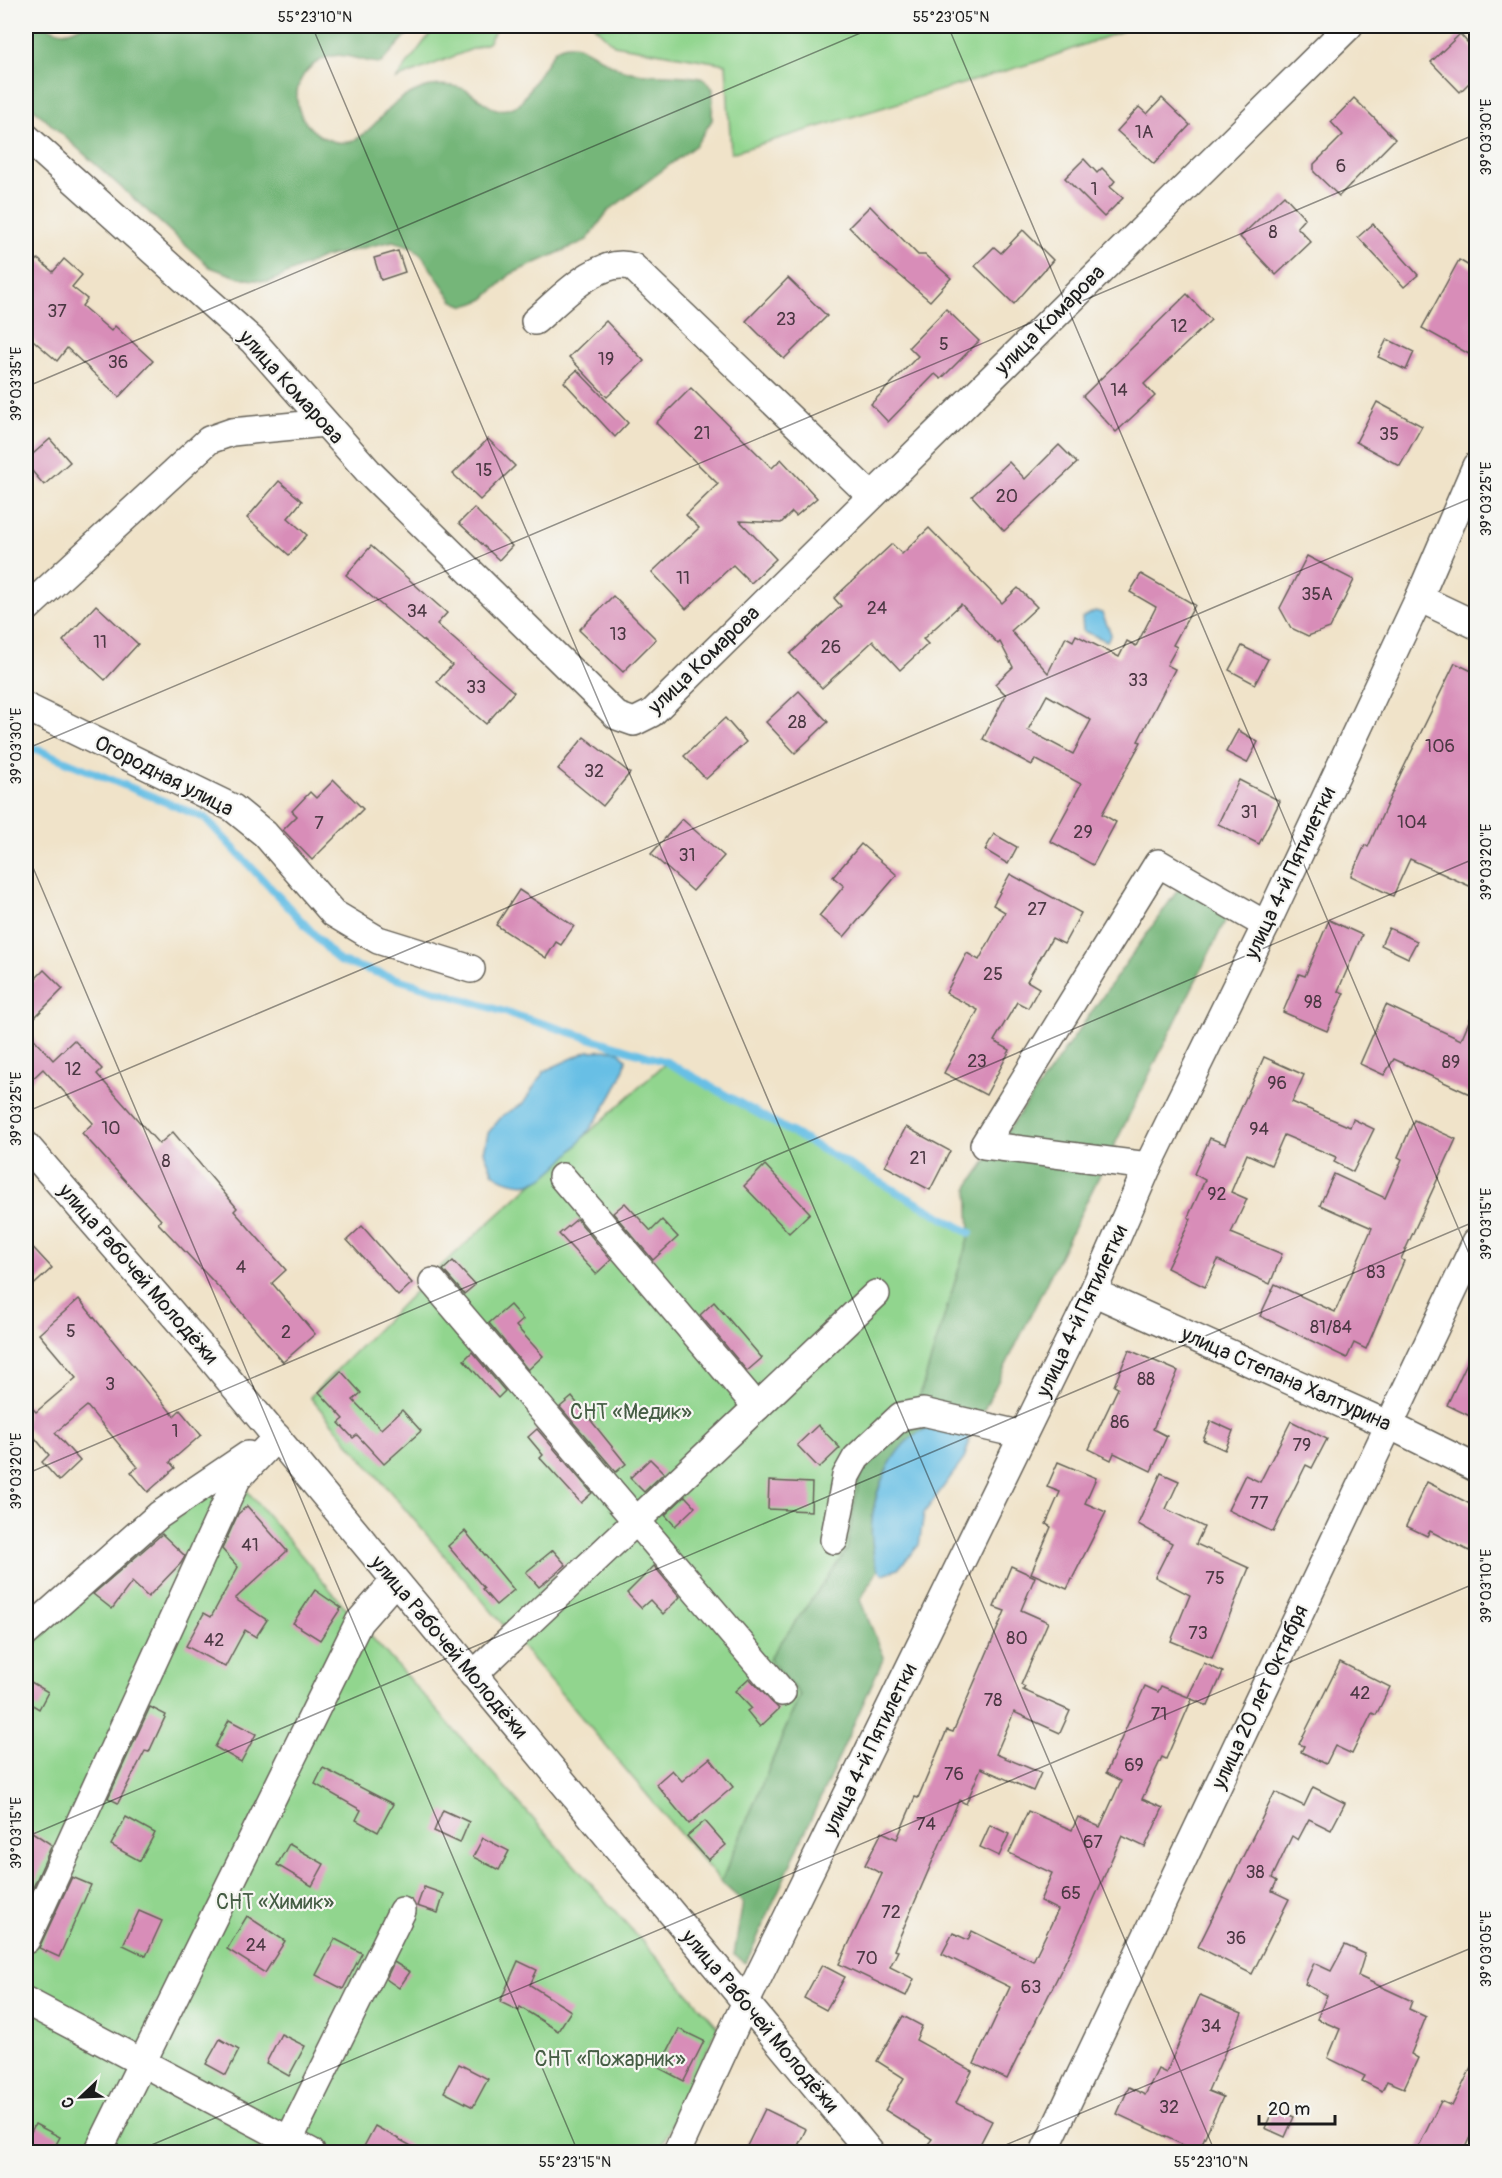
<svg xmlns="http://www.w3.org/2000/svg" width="1502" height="2178" font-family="Pangolin,sans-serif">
<rect width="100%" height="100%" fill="#f6f6f2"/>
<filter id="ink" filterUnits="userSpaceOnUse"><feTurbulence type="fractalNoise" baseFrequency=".0167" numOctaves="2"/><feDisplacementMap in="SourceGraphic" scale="12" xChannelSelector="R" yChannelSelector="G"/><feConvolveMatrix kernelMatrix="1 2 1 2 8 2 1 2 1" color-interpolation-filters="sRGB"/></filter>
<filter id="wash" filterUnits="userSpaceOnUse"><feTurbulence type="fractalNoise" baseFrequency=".008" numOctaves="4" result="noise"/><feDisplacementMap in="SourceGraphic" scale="24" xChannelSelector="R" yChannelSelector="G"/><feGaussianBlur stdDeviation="1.35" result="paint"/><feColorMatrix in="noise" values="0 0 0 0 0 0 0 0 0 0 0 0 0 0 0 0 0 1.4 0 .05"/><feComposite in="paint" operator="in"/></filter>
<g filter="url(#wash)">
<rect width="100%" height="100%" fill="#f0e3c9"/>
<g fill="#91d58e" stroke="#567855" stroke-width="1.5">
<polygon points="436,26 498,26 488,43 396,79"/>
<polygon points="594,26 1136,26 1036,62 731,153 726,64 614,45"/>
<polygon points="667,1062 970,1233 913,1418 861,1467 847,1550 770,1659 800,1694 721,1882 310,1397 430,1276"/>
<polygon points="232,1473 345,1607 718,2027 659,2152 26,2152 26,1641"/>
</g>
<g fill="#74b679" stroke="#48694a" stroke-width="1.5">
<path d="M26 26C31 26 40 24 45 26 60 32 64 35 81 26H415L381 63C363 63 346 51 328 57 283 73 289 127 332 141 361 150 377 118 395 103 403 97 413 92 423 88 435 84 456 84 468 91 487 103 494 118 520 104L555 50C579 33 601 65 626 71 651 78 679 72 704 79L713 89 712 120 696 145 608 211 587 240 511 274 484 299 475 303 465 306 453 301 422 256 412 247 393 241 324 257 269 282 240 278 210 267 26 102Z"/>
<path d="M1182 884 1230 911 970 1438 966 1431 928 1427C880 1453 860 1520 878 1570L860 1600 884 1657 746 1963 734 1955 743 1902 721 1882 800 1695 769 1659 847 1550 861 1467 913 1418 970 1233 968 1187Z"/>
</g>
<g fill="#68bfe5" stroke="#426e80" stroke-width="1.5">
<polygon points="1095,611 1102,613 1111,634 1107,641 1083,631 1082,618"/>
<path d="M613 1050 619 1052 626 1059C624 1090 565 1169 537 1181 523 1187 505 1182 493 1173L484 1152 488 1133 503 1115 523 1104 544 1071 588 1051Z"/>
<path d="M935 1426 966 1431 969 1443 964 1459 924 1513 919 1545 898 1569 883 1574C874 1568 874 1559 873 1549 865 1509 889 1435 935 1426Z"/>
</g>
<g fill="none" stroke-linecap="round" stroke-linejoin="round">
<polyline stroke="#68bfe5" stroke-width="8" points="26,745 205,818 339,961 667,1062 970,1233"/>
</g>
<g id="blocks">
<g fill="#d88db8" fill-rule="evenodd">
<polygon points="1460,34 1476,52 1476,76 1460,92 1431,62"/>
<polygon points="1162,98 1190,125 1154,164 1117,131 1139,107 1147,114"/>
<polygon points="1354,98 1395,139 1339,196 1314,172 1314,164 1343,135 1331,122"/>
<polygon points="1084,159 1097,173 1102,168 1115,181 1110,187 1123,198 1104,217 1065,178"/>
<polygon points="1284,195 1305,218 1297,227 1311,242 1276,275 1240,237"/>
<polygon points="870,206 918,255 925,255 951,278 930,301 878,257 849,227"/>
<polygon points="1373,224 1418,275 1404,287 1358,237"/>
<polygon points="1023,230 1053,260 1014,304 975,266 994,247 1001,253"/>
<polygon points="398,251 405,272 381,280 374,258"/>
<polygon points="38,259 53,272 64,259 82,275 72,287 87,299 82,306 111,331 115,326 153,361 119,397 67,348 57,361 26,334 26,273"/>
<polygon points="1459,260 1476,270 1476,358 1422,328"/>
<polygon points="788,278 827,316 784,359 746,321"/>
<polygon points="1187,294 1211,320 1144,384 1155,396 1116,432 1083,396"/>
<polygon points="946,309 979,341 941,379 935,374 888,422 871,404 918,356 909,347"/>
<polygon points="606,321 644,361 607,397 569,357"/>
<polygon points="1387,339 1414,352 1406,370 1378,357"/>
<polygon points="577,370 628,423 615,437 564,382"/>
<polygon points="691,388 772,468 781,459 817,498 796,516 792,512 781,523 740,521 776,559 751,583 733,565 686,609 652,572 699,528 686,515 718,484 656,423"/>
<polygon points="1377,402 1422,426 1400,466 1356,442"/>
<polygon points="50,439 70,462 44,485 26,464 26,460"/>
<polygon points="488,439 515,466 480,500 453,474"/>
<polygon points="1059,445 1077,463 1004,531 972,496 1009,462 1025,479"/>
<polygon points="279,481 302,501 288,518 307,535 289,555 247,518"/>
<polygon points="474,508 512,546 499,560 459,523"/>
<path d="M929 528 1002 603 1018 588 1037 607 1011 631 1048 673 1066 637 1073 641 1076 635 1119 657 1127 641 1136 646 1156 607 1130 592 1141 574 1195 605 1173 645 1177 647 1167 665 1175 669 1138 741 1141 742 1102 814 1116 822 1093 865 1050 841 1081 784 1035 759 1032 765 983 739 1006 695 995 684 1013 667 1000 642 998 644 961 604 923 639 928 644 900 670 873 641 822 688 790 654 841 606 834 598 892 544 902 554ZM1047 695 1091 720 1073 754 1028 730Z"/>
<polygon points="371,546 447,613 437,624 514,692 486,724 437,682 452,665 346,575"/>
<polygon points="1307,556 1354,580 1330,628 1308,636 1291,628 1280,608"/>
<polygon points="613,596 656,639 623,672 579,630"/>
<polygon points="96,605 138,644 105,680 63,641"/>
<polygon points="1242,646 1268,659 1255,684 1229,670"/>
<polygon points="1455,663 1476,673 1476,889 1410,859 1393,896 1351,876 1365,845 1368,847 1401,773"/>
<polygon points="799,691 828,722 795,753 766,722"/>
<polygon points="725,718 746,742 706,779 684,756"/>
<polygon points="1238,730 1258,742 1247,763 1226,752"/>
<polygon points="584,737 630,773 603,806 558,769"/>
<polygon points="334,780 363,809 312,860 283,830 297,816 292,811 310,792 316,798"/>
<polygon points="1239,780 1280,801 1259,844 1218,824"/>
<polygon points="682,819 724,856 693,891 651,854"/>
<polygon points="994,834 1017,847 1008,864 985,850"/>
<polygon points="861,844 897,875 844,937 819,916 844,886 833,877"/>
<polygon points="1010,874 1081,913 1064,944 1052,938 1027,981 1039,988 1028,1008 1017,1002 994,1041 1010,1050 986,1095 944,1073 978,1010 946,993 967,953 979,960 1005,912 993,905"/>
<polygon points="519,890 574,926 561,945 556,942 546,958 496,925"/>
<polygon points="1329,920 1362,935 1338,991 1344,993 1327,1031 1283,1012 1299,974 1305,976"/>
<polygon points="1389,928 1417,941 1408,958 1381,945"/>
<polygon points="44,970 63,989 26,1026 26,988"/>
<polygon points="1386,1005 1461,1040 1476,1005 1476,1097 1394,1059 1384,1075 1360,1064"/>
<polygon points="26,1030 53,1060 74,1040 102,1069 97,1074 159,1144 173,1132 237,1208 234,1211 286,1270 272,1283 315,1334 283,1362 228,1297 158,1223 161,1220 82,1133 93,1123 43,1069 26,1085"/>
<polygon points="1264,1057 1304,1075 1292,1102 1350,1127 1353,1119 1374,1129 1353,1172 1334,1162 1336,1157 1284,1135 1271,1165 1247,1154 1231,1192 1247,1199 1231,1233 1282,1254 1270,1284 1218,1260 1205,1287 1167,1268 1191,1219 1188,1217 1205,1180 1194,1174 1210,1138 1225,1144"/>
<polygon points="1414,1120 1456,1139 1401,1259 1404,1261 1366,1349 1354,1343 1347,1358 1260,1316 1275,1284 1335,1312 1372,1228 1320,1205 1334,1174 1385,1198 1402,1159 1398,1157"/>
<polygon points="906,1127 950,1151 930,1190 885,1166"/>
<polygon points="765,1165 810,1213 789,1233 744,1186"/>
<polygon points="625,1203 651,1231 662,1220 678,1237 653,1260 613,1213"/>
<polygon points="577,1219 611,1260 596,1274 559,1234"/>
<polygon points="362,1226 412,1283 398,1296 347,1240"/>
<polygon points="26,1240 52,1268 26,1292"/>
<polygon points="453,1261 475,1285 464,1294 443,1270"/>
<polygon points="79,1299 174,1416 180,1410 201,1435 170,1462 175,1468 148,1492 131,1472 138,1467 87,1406 55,1433 80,1461 59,1481 42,1462 49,1455 26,1427 26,1406 28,1404 36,1412 76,1378 39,1334"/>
<polygon points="714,1302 762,1358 747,1371 700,1315"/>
<polygon points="510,1305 523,1320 516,1326 543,1356 528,1370 489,1323"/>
<polygon points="1476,1344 1476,1419 1447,1405"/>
<polygon points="1129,1350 1178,1371 1153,1429 1167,1436 1151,1471 1114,1453 1111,1460 1089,1449 1118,1388 1114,1386"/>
<polygon points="472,1352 505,1391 498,1398 464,1360"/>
<polygon points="341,1371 361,1393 353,1400 381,1429 402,1410 421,1431 384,1464 357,1435 353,1438 339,1423 344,1419 319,1392"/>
<polygon points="572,1397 626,1464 616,1472 560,1407"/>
<polygon points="1211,1421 1233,1431 1225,1450 1203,1440"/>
<polygon points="1291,1421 1327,1439 1312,1468 1306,1465 1273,1532 1228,1510 1245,1475 1260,1482"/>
<polygon points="818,1425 840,1448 819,1468 797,1445"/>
<polygon points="537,1429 592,1493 581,1503 540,1458 543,1455 528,1437"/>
<polygon points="650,1459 664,1473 644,1492 630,1478"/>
<polygon points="1058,1462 1096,1478 1085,1503 1106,1512 1067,1589 1031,1573 1051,1527 1046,1524 1060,1492 1047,1487"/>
<polygon points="1161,1473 1179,1481 1166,1509 1204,1527 1196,1544 1249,1568 1212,1658 1171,1641 1190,1595 1155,1577 1172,1543 1138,1524"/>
<polygon points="769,1481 812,1483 811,1511 768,1509"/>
<polygon points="1427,1482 1476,1507 1476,1537 1469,1551 1430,1531 1427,1536 1406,1526"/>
<polygon points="685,1496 695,1507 675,1526 665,1515"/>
<polygon points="247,1506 287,1551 235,1599 267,1620 256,1637 245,1630 225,1667 186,1646 204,1613 211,1617 238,1567 222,1549 238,1514"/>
<polygon points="465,1531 514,1590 496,1605 482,1589 484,1588 448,1546"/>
<polygon points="162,1534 185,1556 181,1563 148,1597 132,1582 112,1609 93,1594"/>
<polygon points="553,1550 566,1565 539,1587 526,1572"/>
<polygon points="654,1566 680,1597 663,1614 650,1600 641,1608 627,1593"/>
<polygon points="1011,1566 1035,1577 1021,1610 1048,1622 1021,1685 1025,1687 1023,1690 1070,1711 1060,1733 1014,1712 996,1754 1041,1773 1033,1791 981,1768 966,1804 959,1800 894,1950 898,1951 890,1967 914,1979 906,1996 839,1964 882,1874 865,1865 882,1832 897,1839 915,1797 918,1798 947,1730 953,1732 1005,1611 994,1607"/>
<polygon points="315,1590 341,1608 320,1640 293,1623"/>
<polygon points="1340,1662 1390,1687 1376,1715 1372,1713 1352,1754 1335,1746 1326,1764 1301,1752 1304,1746 1299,1744"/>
<polygon points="1204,1663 1223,1672 1208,1706 1189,1698 1192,1699 1166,1759 1162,1757 1142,1799 1163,1808 1145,1847 1122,1836 1075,1942 1007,2079 974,2064 1010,1987 942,1954 953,1933 968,1940 972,1931 1033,1961 1058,1910 1040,1901 1052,1873 1009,1853 1028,1811 1072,1830 1078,1817 1100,1827 1121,1781 1106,1773 1145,1686 1158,1692 1161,1686 1188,1697"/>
<polygon points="749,1678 779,1709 760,1727 747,1711 751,1708 735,1691"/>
<polygon points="26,1679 48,1692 39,1709 26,1701"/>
<polygon points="150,1707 166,1715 149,1752 145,1751 118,1803 108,1798"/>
<polygon points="229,1720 256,1734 241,1762 215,1747"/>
<polygon points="710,1758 733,1787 689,1824 656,1784 672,1770 682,1781"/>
<polygon points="323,1768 393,1804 378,1832 356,1820 361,1810 315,1784"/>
<polygon points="1313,1787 1345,1803 1331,1830 1309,1819 1298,1840 1292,1836 1272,1878 1277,1881 1272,1891 1289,1899 1252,1974 1198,1947 1275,1792 1304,1806"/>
<polygon points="443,1810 469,1822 460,1843 434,1831"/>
<polygon points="126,1817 155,1833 140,1861 111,1845"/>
<polygon points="705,1821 726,1845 708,1860 687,1836"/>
<polygon points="990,1825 1009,1834 999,1856 980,1847"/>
<polygon points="26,1828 52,1845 26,1903"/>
<polygon points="483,1838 509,1851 499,1870 473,1857"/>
<polygon points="289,1844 324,1864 312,1886 277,1865"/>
<polygon points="72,1877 91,1885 59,1957 39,1948"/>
<polygon points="424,1887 444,1894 438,1913 417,1906"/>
<polygon points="139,1911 162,1921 146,1956 123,1945"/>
<polygon points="247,1916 285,1941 265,1973 227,1949"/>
<polygon points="335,1939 362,1953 343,1989 316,1975"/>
<polygon points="1345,1945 1365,1954 1358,1976 1412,2001 1409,2009 1426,2017 1411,2054 1418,2058 1404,2088 1387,2081 1382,2091 1362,2081 1365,2076 1328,2058 1340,2029 1317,2019 1327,1995 1305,1984 1314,1963 1331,1971"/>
<polygon points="518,1961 537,1970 530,1985 571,2011 558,2031 520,2007 519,2011 500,2002"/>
<polygon points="394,1962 410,1972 399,1988 386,1979"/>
<polygon points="822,1965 845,1977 826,2010 804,1998"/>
<polygon points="1200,1995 1242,2013 1208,2091 1223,2097 1198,2152 1117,2114 1129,2087 1145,2095 1158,2069 1166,2073"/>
<polygon points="903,2016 922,2026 916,2040 972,2071 956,2103 992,2121 976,2152 922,2152 932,2139 885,2110 904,2078 877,2061"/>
<polygon points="679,2029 704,2041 684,2081 659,2068"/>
<polygon points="281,2034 305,2046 289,2076 266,2063"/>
<polygon points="220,2039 239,2050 226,2075 206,2064"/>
<polygon points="1476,2058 1476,2126 1464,2152 1416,2152 1441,2101 1452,2106"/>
<polygon points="459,2064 488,2079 473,2107 444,2092"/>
<polygon points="1274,2108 1294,2117 1285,2137 1265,2128"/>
<polygon points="765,2109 806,2129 795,2152 757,2152 746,2148"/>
<polygon points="35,2124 60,2137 52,2152 26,2152 26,2142"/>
<polygon points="375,2126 422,2152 361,2152"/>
</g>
</g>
</g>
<g filter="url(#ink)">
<use href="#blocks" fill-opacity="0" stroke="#666259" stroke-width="1.5"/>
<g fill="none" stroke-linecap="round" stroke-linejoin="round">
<g stroke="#666259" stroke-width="30">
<g id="minor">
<polyline points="26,137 253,341 368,471 617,716 634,722 652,713 1349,26"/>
<path d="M535 321C559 301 599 255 633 267L871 496"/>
<polyline points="1419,598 1476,625"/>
<polyline points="26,609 209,440 232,432 325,423"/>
<polyline points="26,707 233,808 265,834 333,913 378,940 471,969"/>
<polyline points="26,1145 204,1350 870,2152"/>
<polyline points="1148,1166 984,1145 1158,863 1266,925"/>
<polyline points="433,1282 782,1692"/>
<polyline points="1093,1292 1389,1425 1476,1468"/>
<polyline points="757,1407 876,1294"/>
<polyline points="834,1540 846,1476 856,1458 901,1416 923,1412 1023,1435"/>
<polyline points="26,1633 159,1515 248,1455"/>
<polyline points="473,1675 757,1407 562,1177"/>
<polyline points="26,1940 237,1479 277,1437"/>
<polyline points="26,2001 311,2152"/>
<polyline points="98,2152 359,1622 394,1582"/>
<polyline points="283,2152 402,1911"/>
<polyline points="677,2152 745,2004 1093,1292 1148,1166 1266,925 1419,598 1476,466"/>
<polyline points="1044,2152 1476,1242"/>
</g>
</g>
<use href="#minor" stroke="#fff" stroke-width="27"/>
</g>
</g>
<path fill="none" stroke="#1c1c1c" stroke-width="1.5" stroke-opacity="0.45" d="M312 26 1215 2152M948 26 1476 1270M26 387 877 26M26 749 1476 134M26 851 578 2152M26 1112 1476 496M26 1474 1476 858M26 1837 1476 1221M135 2152 1476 1583M989 2152 1476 1946"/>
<g text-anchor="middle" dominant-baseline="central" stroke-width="4.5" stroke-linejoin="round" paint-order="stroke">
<g font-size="18" fill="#4b3843">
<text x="1144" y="132">1А</text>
<text x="1341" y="166">6</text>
<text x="1094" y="189">1</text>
<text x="1273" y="232">8</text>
<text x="57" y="311">37</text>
<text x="786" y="319">23</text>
<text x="1179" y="326">12</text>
<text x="944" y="344">5</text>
<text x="606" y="359">19</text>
<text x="118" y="362">36</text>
<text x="1119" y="390">14</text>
<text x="702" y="433">21</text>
<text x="1389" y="434">35</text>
<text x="484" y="470">15</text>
<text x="1007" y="496">20</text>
<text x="683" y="578">11</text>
<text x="1317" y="594">35А</text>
<text x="877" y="608">24</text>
<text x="417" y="611">34</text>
<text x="618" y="634">13</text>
<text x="100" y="642">11</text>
<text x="831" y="647">26</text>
<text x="1138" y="680">33</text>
<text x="476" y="687">33</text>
<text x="797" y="722">28</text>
<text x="1440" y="746">106</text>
<text x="594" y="771">32</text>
<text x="1249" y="812">31</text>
<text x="1412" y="822">104</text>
<text x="319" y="823">7</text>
<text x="1083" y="832">29</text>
<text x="687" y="855">31</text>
<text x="1037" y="909">27</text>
<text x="993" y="974">25</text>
<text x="1313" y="1002">98</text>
<text x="977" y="1061">23</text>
<text x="1451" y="1062">89</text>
<text x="73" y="1069">12</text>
<text x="1277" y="1083">96</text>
<text x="111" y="1128">10</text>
<text x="1259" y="1129">94</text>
<text x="918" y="1158">21</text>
<text x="166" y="1161">8</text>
<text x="1217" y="1194">92</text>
<text x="241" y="1267">4</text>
<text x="1376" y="1272">83</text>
<text x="1331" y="1327">81/84</text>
<text x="71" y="1331">5</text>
<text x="286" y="1332">2</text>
<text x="1146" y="1379">88</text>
<text x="110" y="1384">3</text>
<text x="1120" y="1422">86</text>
<text x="175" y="1431">1</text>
<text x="1302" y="1445">79</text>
<text x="1259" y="1503">77</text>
<text x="250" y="1545">41</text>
<text x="1215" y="1578">75</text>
<text x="1198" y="1633">73</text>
<text x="1017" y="1638">80</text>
<text x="214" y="1640">42</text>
<text x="1360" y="1693">42</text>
<text x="993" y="1700">78</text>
<text x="1159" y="1714">71</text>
<text x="1134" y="1765">69</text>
<text x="954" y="1774">76</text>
<text x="926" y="1824">74</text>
<text x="1093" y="1842">67</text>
<text x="1255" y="1872">38</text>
<text x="1071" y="1893">65</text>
<text x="891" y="1912">72</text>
<text x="1236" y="1938">36</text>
<text x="256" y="1945">24</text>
<text x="867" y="1958">70</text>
<text x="1031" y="1987">63</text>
<text x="1211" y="2026">34</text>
<text x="1169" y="2107">32</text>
</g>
<g font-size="21" fill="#1c1c1c" stroke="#f6f6f2">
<text transform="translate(1050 320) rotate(-45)">улица Комарова</text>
<text transform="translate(291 387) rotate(48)">улица Комарова</text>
<text transform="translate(704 660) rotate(-44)">улица Комарова</text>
<text transform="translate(164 776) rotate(27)">Огородная улица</text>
<text transform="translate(1290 873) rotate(-65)">улица 4-й Пятилетки</text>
<text transform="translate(138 1274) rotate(49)">улица Рабочей Молодёжи</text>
<text transform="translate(1082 1311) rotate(-65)">улица 4-й Пятилетки</text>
<text transform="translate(1286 1379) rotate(24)">улица Степана Халтурина</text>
<text transform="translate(449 1647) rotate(50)">улица Рабочей Молодёжи</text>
<text transform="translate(1260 1697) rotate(-65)">улица 20 лет Октября</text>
<text transform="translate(870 1749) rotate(-64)">улица 4-й Пятилетки</text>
<text transform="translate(760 2021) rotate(50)">улица Рабочей Молодёжи</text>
</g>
<g font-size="21" fill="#455d44" stroke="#f6f6f2">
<text x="631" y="1412">СНТ «Медик»</text>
<text x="275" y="1902">СНТ «Химик»</text>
<text x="610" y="2059">СНТ «Пожарник»</text>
</g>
</g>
<rect width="1502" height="2178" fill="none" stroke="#f6f6f2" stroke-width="66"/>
<g transform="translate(81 2097) rotate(247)" stroke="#f6f6f2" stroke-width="4.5" paint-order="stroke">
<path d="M0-4.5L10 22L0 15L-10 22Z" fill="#1c1c1c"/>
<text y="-9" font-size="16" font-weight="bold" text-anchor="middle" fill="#1c1c1c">С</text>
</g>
<path d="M1259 2115v9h76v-9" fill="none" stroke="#1c1c1c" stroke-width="3"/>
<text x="1268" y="2115" font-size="18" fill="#1c1c1c" stroke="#f6f6f2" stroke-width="4.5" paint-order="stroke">20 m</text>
<rect x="33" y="33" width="1436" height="2112" fill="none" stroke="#1c1c1c" stroke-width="2"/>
<g font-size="15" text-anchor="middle" fill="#1c1c1c">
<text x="315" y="22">55°23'10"N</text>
<text x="951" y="22">55°23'05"N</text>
<text transform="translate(1486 137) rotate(-90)" y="5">39°03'30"E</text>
<text transform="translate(16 384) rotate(-90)" y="5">39°03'35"E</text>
<text transform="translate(1486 499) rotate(-90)" y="5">39°03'25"E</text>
<text transform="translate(16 746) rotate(-90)" y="5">39°03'30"E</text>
<text transform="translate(1486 862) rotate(-90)" y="5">39°03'20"E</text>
<text transform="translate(16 1109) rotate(-90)" y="5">39°03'25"E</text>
<text transform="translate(1486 1224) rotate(-90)" y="5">39°03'15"E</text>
<text transform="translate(16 1471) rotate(-90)" y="5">39°03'20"E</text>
<text transform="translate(1486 1586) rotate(-90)" y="5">39°03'10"E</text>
<text transform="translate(16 1833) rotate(-90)" y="5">39°03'15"E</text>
<text transform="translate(1486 1949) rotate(-90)" y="5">39°03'05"E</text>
<text x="575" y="2167">55°23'15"N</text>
<text x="1211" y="2167">55°23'10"N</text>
</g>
</svg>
